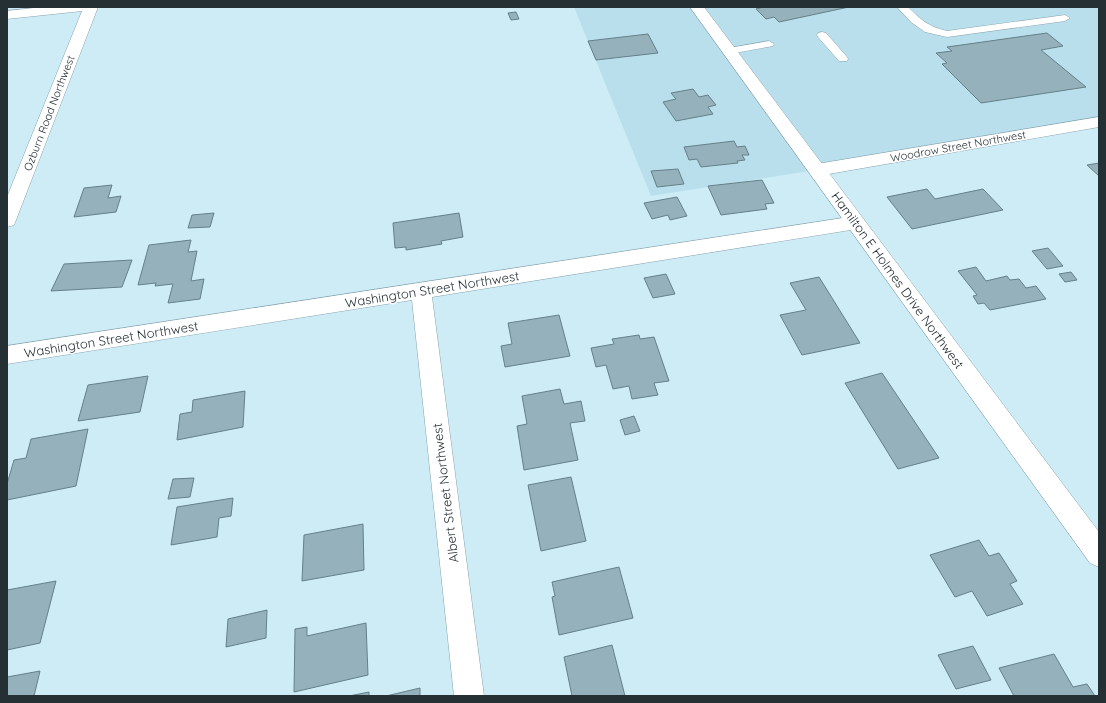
<svg xmlns="http://www.w3.org/2000/svg" width="1106" height="703" font-family="Quicksand,sans-serif">
<rect width="100%" height="100%" fill="#ceecf6"/>
<polygon fill="#b9dfec" points="574,7 1099,7 1099,125 651,196"/>
<g fill="#95b1bb" stroke="#648089">
<polygon points="763,7 849,7 779,22 774,17 766,19 756,9"/>
<polygon points="516,12 519,19 511,20 508,13"/>
<polygon points="1047,33 1063,46 1041,50 1086,87 981,103 942,64 947,63 936,53 952,51 947,47"/>
<polygon points="648,34 658,53 596,60 588,41"/>
<polygon points="693,89 699,97 708,95 716,105 708,107 713,114 676,121 663,102 676,99 671,93"/>
<polygon points="734,141 737,147 745,146 749,155 742,155 745,160 737,161 738,163 701,167 697,159 689,160 684,147"/>
<polygon points="1099,163 1099,176 1087,165"/>
<polygon points="678,169 684,184 657,187 651,171"/>
<polygon points="762,180 774,203 765,204 767,209 721,215 708,186"/>
<polygon points="112,185 108,198 121,196 116,212 74,217 84,188"/>
<polygon points="927,189 935,199 983,189 1003,210 912,229 887,197"/>
<polygon points="677,197 687,216 670,220 668,215 652,219 644,203"/>
<polygon points="214,213 210,227 188,228 192,215"/>
<polygon points="459,213 463,237 441,241 442,244 406,250 406,247 395,248 393,223"/>
<polygon points="191,240 188,252 197,251 191,281 204,279 200,299 168,303 173,284 155,286 156,283 138,285 149,245"/>
<polygon points="1048,248 1063,266 1047,269 1032,251"/>
<polygon points="132,260 122,287 51,291 64,264"/>
<polygon points="976,267 986,281 1007,276 1010,280 1019,279 1026,288 1036,286 1046,299 990,310 984,303 978,304 973,296 977,295 958,271"/>
<polygon points="1071,272 1077,280 1065,282 1059,274"/>
<polygon points="666,274 675,294 653,298 644,278"/>
<polygon points="819,277 860,343 802,355 780,315 806,310 790,283"/>
<polygon points="559,315 570,356 505,367 501,346 512,344 508,323"/>
<polygon points="639,335 640,339 654,337 669,381 654,383 658,395 632,399 629,386 613,389 606,365 596,367 591,348 614,344 612,339"/>
<polygon points="882,373 939,458 898,469 845,383"/>
<polygon points="148,376 140,412 78,421 88,385"/>
<polygon points="560,389 564,404 581,401 585,421 570,423 578,460 524,470 517,426 527,424 522,396"/>
<polygon points="245,391 243,427 177,440 180,414 192,412 193,400"/>
<polygon points="634,416 640,431 625,435 620,420"/>
<polygon points="88,429 76,486 7,500 7,484 14,460 26,458 31,439"/>
<polygon points="571,477 586,541 541,551 528,485"/>
<polygon points="194,478 190,497 168,499 173,479"/>
<polygon points="233,498 231,516 219,518 217,537 171,545 177,507"/>
<polygon points="363,524 364,570 302,581 304,535"/>
<polygon points="979,540 989,556 999,553 1017,581 1010,584 1023,604 987,616 972,591 955,597 930,555"/>
<polygon points="619,567 633,618 559,635 552,597 555,596 552,582"/>
<polygon points="56,581 40,643 7,650 7,590"/>
<polygon points="267,610 266,638 226,647 228,619"/>
<polygon points="366,623 368,675 294,692 295,629 307,627 307,636"/>
<polygon points="612,645 625,696 572,696 564,657"/>
<polygon points="973,646 991,680 956,689 938,655"/>
<polygon points="1054,654 1073,687 1087,684 1095,696 1014,696 999,668"/>
<polygon points="40,671 34,696 7,696 7,677"/>
<polygon points="420,688 420,696 386,696"/>
<polygon points="369,692 369,696 349,696"/>
</g>
<g fill="none" stroke-linecap="round" stroke-linejoin="round">
<g stroke="#87a3ad" stroke-width="1">
<g id="service">
<path d="M897 7H908C921 20 929 27 947 31L1065 15 1070 18 1065 21 947 37 925 32 911 22Z"/>
<polygon points="822,32 826,33 847,57 848,59 847,61 839,61 818,37 817,35 818,33"/>
<polygon points="769,41 774,44 773,46 729,54 724,51 729,48"/>
</g>
</g>
<g stroke="#87a3ad" stroke-width="1">
<g id="minor">
<polygon points="43,7 98,7 16,220 14,225 7,227 7,197 82,11 7,19 7,11"/>
<polygon points="1099,117 1099,127 817,176 811,174 808,170 811,166 817,164"/>
<polygon points="856,216 863,218 865,223 863,228 432,297 484,696 454,696 412,300 7,364 7,346"/>
</g>
</g>
<g stroke="#87a3ad" stroke-width="1">
<polygon id="secondary" points="690,7 704,7 1099,532 1099,567 1090,563"/>
</g>
<use href="#service" fill="#fff" fill-rule="evenodd"/>
<use href="#minor" fill="#fff" fill-rule="evenodd"/>
<use href="#secondary" fill="#fff" fill-rule="evenodd"/>
</g>
<g text-anchor="middle" dominant-baseline="central" stroke-width="3" stroke-linejoin="round" paint-order="stroke">
<g font-size="11" fill="#253034" stroke="#fff">
<text transform="translate(49 113) rotate(-69)">Ozburn Road Northwest</text>
<text transform="translate(958 146) rotate(-10)">Woodrow Street Northwest</text>
</g>
<g font-size="13" fill="#253034" stroke="#fff">
<text transform="translate(898 280) rotate(54)">Hamilton E Holmes Drive Northwest</text>
<text transform="translate(432 289) rotate(-9)">Washington Street Northwest</text>
<text transform="translate(111 339) rotate(-9)">Washington Street Northwest</text>
<text transform="translate(445 493) rotate(-97)">Albert Street Northwest</text>
</g>
</g>
<rect width="1106" height="703" fill="none" stroke="#253034" stroke-width="16"/>
</svg>
